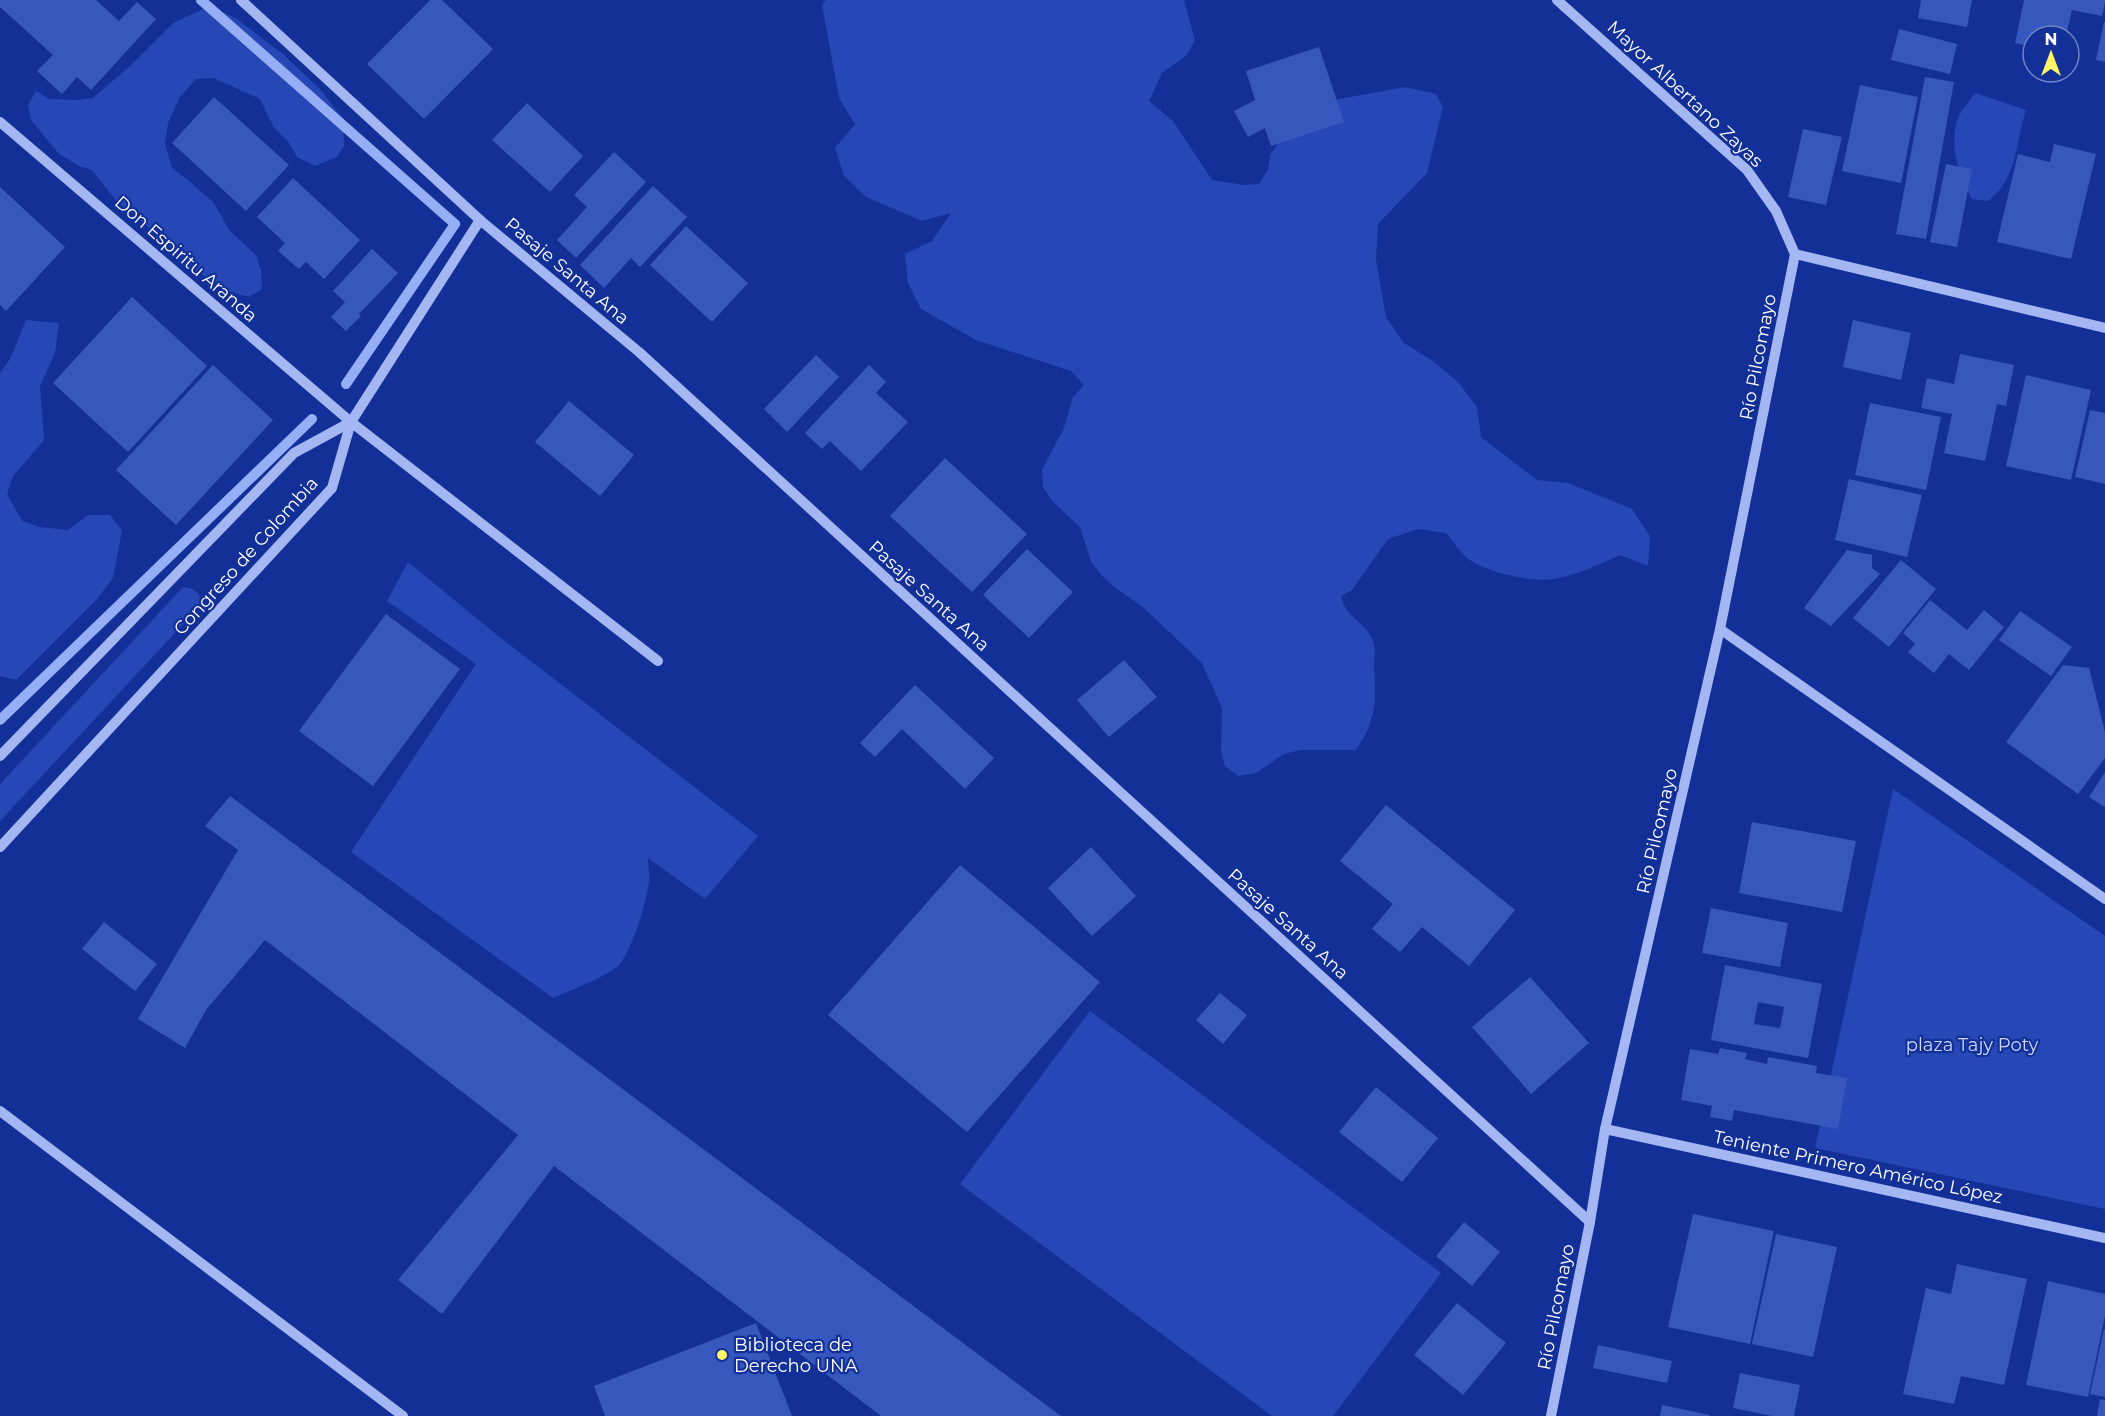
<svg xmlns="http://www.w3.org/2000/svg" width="2105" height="1416" font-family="Montserrat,sans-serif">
<rect width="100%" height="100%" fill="#123098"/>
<g fill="#2548b6">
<path d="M826 0H1184L1195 40 1187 55 1162 73 1149 101 1173 121 1212 180 1244 185 1259 184 1268 170 1270 155 1295 118 1323 102 1405 87 1436 94 1443 107 1427 173 1378 224 1376 259 1386 317 1404 343 1433 361 1458 382 1477 407 1481 437 1537 480 1568 483 1632 509 1650 536 1648 566 1620 555C1600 564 1581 573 1559 578 1535 584 1487 573 1467 558 1459 551 1453 541 1446 533L1418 529 1388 539 1352 590 1341 596C1345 618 1368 623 1373 641 1376 648 1374 658 1374 665 1376 700 1377 720 1356 750H1300L1284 754 1256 773 1238 776 1225 766 1221 752 1222 708 1202 663 1144 608 1113 586 1100 574 1091 561 1080 527 1052 501 1043 487 1042 470 1064 428 1073 397 1084 385 1071 371 976 340 921 309 908 283 905 254 932 241 951 213 922 221 866 197 844 176 835 148 855 124 839 98 822 5Z"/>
<polygon points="210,6 237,19 284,55 320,89 343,119 344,146 337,157 315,166 297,157 288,141 274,128 260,99 214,78 196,79 180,97 168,123 165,144 172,168 189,181 213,202 230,231 256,255 261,270 262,289 249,297 227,291 192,268 157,234 117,202 92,170 79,166 59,154 31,120 28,105 36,91 49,99 78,100 93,98 130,66 173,23"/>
<path d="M1975 93 2026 110C2015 144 2018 178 1988 201L1972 199C1959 175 1949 148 1957 121 1960 111 1969 102 1975 93Z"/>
<polygon points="26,320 59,323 55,353 40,386 44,440 13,476 7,494 22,521 40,527 68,530 88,515 110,515 122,530 113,578 97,599 16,680 0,676 0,373 10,359"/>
<path d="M408 562 497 635 758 836 705 899 648 858C648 865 650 874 649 881 647 901 632 950 619 965 610 975 567 992 553 998L351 852 476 664 387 601Z"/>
<path d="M183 587C195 588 200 593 202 604L0 821V784Z"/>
<polygon points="1893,789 2105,936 2105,1209 1815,1148"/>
<polygon points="1090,1011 1441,1273 1333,1416 1272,1416 960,1184"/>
</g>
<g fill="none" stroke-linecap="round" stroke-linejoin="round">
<g stroke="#96aef6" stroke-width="10">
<polyline points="201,0 455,224 346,384"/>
<polyline points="0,720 312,419"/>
</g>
</g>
<g fill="#3657be" fill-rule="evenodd">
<polygon points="0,0 96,0 119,21 137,2 156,19 91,90 77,77 62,94 37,71 53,55 0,7"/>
<polygon points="430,0 442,0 493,49 424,119 367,64"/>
<polygon points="1921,0 1972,0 1967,27 1918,18"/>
<polygon points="2024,0 2105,0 2105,3 2102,16 2072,10 2066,36 2033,36 2033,47 2015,43"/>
<polygon points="2104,22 2105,22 2105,62 2096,60"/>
<polygon points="1899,29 1957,44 1950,74 1891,60"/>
<polygon points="1319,47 1344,122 1271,146 1265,128 1248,137 1234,111 1255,100 1246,71"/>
<polygon points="1925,77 1954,82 1926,239 1896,234"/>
<polygon points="1860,85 1918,97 1901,183 1842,171"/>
<polygon points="214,97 289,165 246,211 172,143"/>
<polygon points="527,103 583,156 550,192 492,140"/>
<polygon points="1803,129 1842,137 1826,205 1788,197"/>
<polygon points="2054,144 2096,154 2071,259 1997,242 2018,154 2050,162"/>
<polygon points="614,152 646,182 576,258 557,240 587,207 574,195"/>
<polygon points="1946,164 1972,169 1957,247 1930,242"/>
<polygon points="293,178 360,240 324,279 306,262 299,269 278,251 285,243 257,217"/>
<polygon points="653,186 687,217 640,267 631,258 604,288 580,265"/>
<polygon points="0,187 65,247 6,311 0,305"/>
<polygon points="686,226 748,283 712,322 650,265"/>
<polygon points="372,249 398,273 359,314 361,316 346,331 331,317 345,302 333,291"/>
<polygon points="132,297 207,366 128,452 53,383"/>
<polygon points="1853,320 1911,333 1901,380 1843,367"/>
<polygon points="1960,354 2014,365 2006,406 1997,404 1985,461 1944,453 1952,414 1921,408 1927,378 1954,384"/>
<polygon points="816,355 839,377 787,432 764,409"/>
<polygon points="213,365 273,420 176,525 116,470"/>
<polygon points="869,365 886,382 876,393 908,422 861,471 830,441 822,449 805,433"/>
<polygon points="2026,375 2091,390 2071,480 2006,466"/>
<polygon points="569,401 634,455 600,496 535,442"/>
<polygon points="1870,403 1941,417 1926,490 1855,475"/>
<polygon points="2090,410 2105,413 2105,484 2075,477"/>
<polygon points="945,458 1027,534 972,592 890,516"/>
<polygon points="1849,479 1922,495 1907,557 1835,540"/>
<polygon points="1027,549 1073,592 1029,638 983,595"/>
<polygon points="1847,550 1872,555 1872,568 1880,574 1831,626 1804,608"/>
<polygon points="1901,560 1936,589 1889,647 1853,618"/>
<polygon points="1930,600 1967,630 1984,610 2004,627 1969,670 1949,654 1934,673 1908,652 1915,644 1903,633"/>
<polygon points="2020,611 2072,647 2051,676 1999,640"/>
<polygon points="386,614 460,669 373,786 299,731"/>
<polygon points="1124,660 1157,697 1109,737 1077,700"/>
<polygon points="2063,665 2089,668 2105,732 2105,758 2078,794 2006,742"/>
<polygon points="915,685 994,758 965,789 902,729 875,757 860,743"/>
<polygon points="2105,772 2105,807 2089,797"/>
<polygon points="230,796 1061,1416 881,1416 554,1166 442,1314 398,1280 518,1135 265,940 206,1010 185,1048 138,1019 238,850 205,826"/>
<polygon points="1386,805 1515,910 1469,966 1422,927 1400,952 1372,929 1393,904 1340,861"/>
<polygon points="1752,822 1856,841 1842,912 1739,893"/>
<polygon points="1091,847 1136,896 1092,936 1048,888"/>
<polygon points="960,865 1100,982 967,1132 828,1015"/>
<polygon points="1711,908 1788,923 1780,967 1702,953"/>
<polygon points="104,922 157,964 135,991 82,949"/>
<path d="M1725 965 1822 984 1808 1058 1711 1040ZM1758 1002 1784 1007 1780 1028 1754 1024Z"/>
<polygon points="1530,977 1589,1043 1531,1094 1472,1027"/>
<polygon points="1220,993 1247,1015 1223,1044 1196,1020"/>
<polygon points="1720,1048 1747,1053 1745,1059 1767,1064 1768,1057 1817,1066 1816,1073 1847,1078 1838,1129 1734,1110 1732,1121 1710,1117 1712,1106 1681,1100 1690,1049 1718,1054"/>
<polygon points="1376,1087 1438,1138 1402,1182 1339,1132"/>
<polygon points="1693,1214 1774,1231 1750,1344 1668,1327"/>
<polygon points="1464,1222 1500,1252 1472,1286 1436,1256"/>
<polygon points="1776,1234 1837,1247 1813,1357 1752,1344"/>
<polygon points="1957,1264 2027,1279 2004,1385 1961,1376 1954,1404 1903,1394 1926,1288 1951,1294"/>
<polygon points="2048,1281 2105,1294 2105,1316 2088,1397 2026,1385"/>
<polygon points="1457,1303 1506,1343 1463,1395 1414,1355"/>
<polygon points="756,1323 792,1416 605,1416 594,1386"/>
<polygon points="2104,1329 2105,1329 2105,1397 2090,1394"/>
<polygon points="1598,1345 1672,1361 1667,1383 1593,1368"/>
<polygon points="1740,1373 1800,1385 1794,1416 1772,1416 1733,1408"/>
<polygon points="2100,1399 2105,1400 2105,1416 2097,1416"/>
<polygon points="1662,1405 1710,1415 1710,1416 1660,1416"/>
</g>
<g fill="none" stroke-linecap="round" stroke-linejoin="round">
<g stroke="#a4b7f3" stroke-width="10">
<polyline points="241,0 480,220 639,352 1590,1222"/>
<polyline points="1557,0 1747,170 1776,211 1795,254"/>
<polyline points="0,122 351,422 658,661"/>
<polyline points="1795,254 2105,328"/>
<polyline points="1720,629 2105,899"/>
<polyline points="0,756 294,453 351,422"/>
<polyline points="0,847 332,488 351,422 480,220"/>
<polyline points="0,1111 403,1416"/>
<polyline points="1605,1129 2105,1238"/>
<polyline points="1551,1416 1590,1222 1605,1129 1720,629 1795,254"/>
</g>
</g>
<circle fill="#fff366" stroke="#123098" stroke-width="2" cx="722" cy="1355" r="6"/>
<g text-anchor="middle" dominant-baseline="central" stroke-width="4.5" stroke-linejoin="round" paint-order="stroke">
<g font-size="18" fill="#fff" stroke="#123098">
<text transform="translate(1685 94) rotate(43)">Mayor Albertano Zayas</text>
<text transform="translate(186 259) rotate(41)">Don Espiritu Aranda</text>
<text transform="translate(567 271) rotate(40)">Pasaje Santa Ana</text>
<text transform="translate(1758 357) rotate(-79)">Río Pilcomayo</text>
<text transform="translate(246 556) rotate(-48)">Congreso de Colombia</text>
<text transform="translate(929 596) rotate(42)">Pasaje Santa Ana</text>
<text transform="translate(1657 831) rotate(-77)">Río Pilcomayo</text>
<text transform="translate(1288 924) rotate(42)">Pasaje Santa Ana</text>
<text transform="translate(1858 1167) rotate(12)">Teniente Primero Américo López</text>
<text transform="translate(1556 1307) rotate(-79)">Río Pilcomayo</text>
</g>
<g font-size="18" fill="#ccd8fd" stroke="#123098">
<text x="1972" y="1045">plaza Tajy Poty</text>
</g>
<g font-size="18" fill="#fff" stroke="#123098" text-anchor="start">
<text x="734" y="1345">Biblioteca de<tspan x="734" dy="21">Derecho UNA</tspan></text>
</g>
</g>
<g transform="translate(2051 54)"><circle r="28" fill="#123098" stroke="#7183c1" stroke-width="1.5"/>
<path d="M0-4.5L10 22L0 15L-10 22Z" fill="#fff366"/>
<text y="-9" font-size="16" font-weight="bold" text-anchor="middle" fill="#ffffff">N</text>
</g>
</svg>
